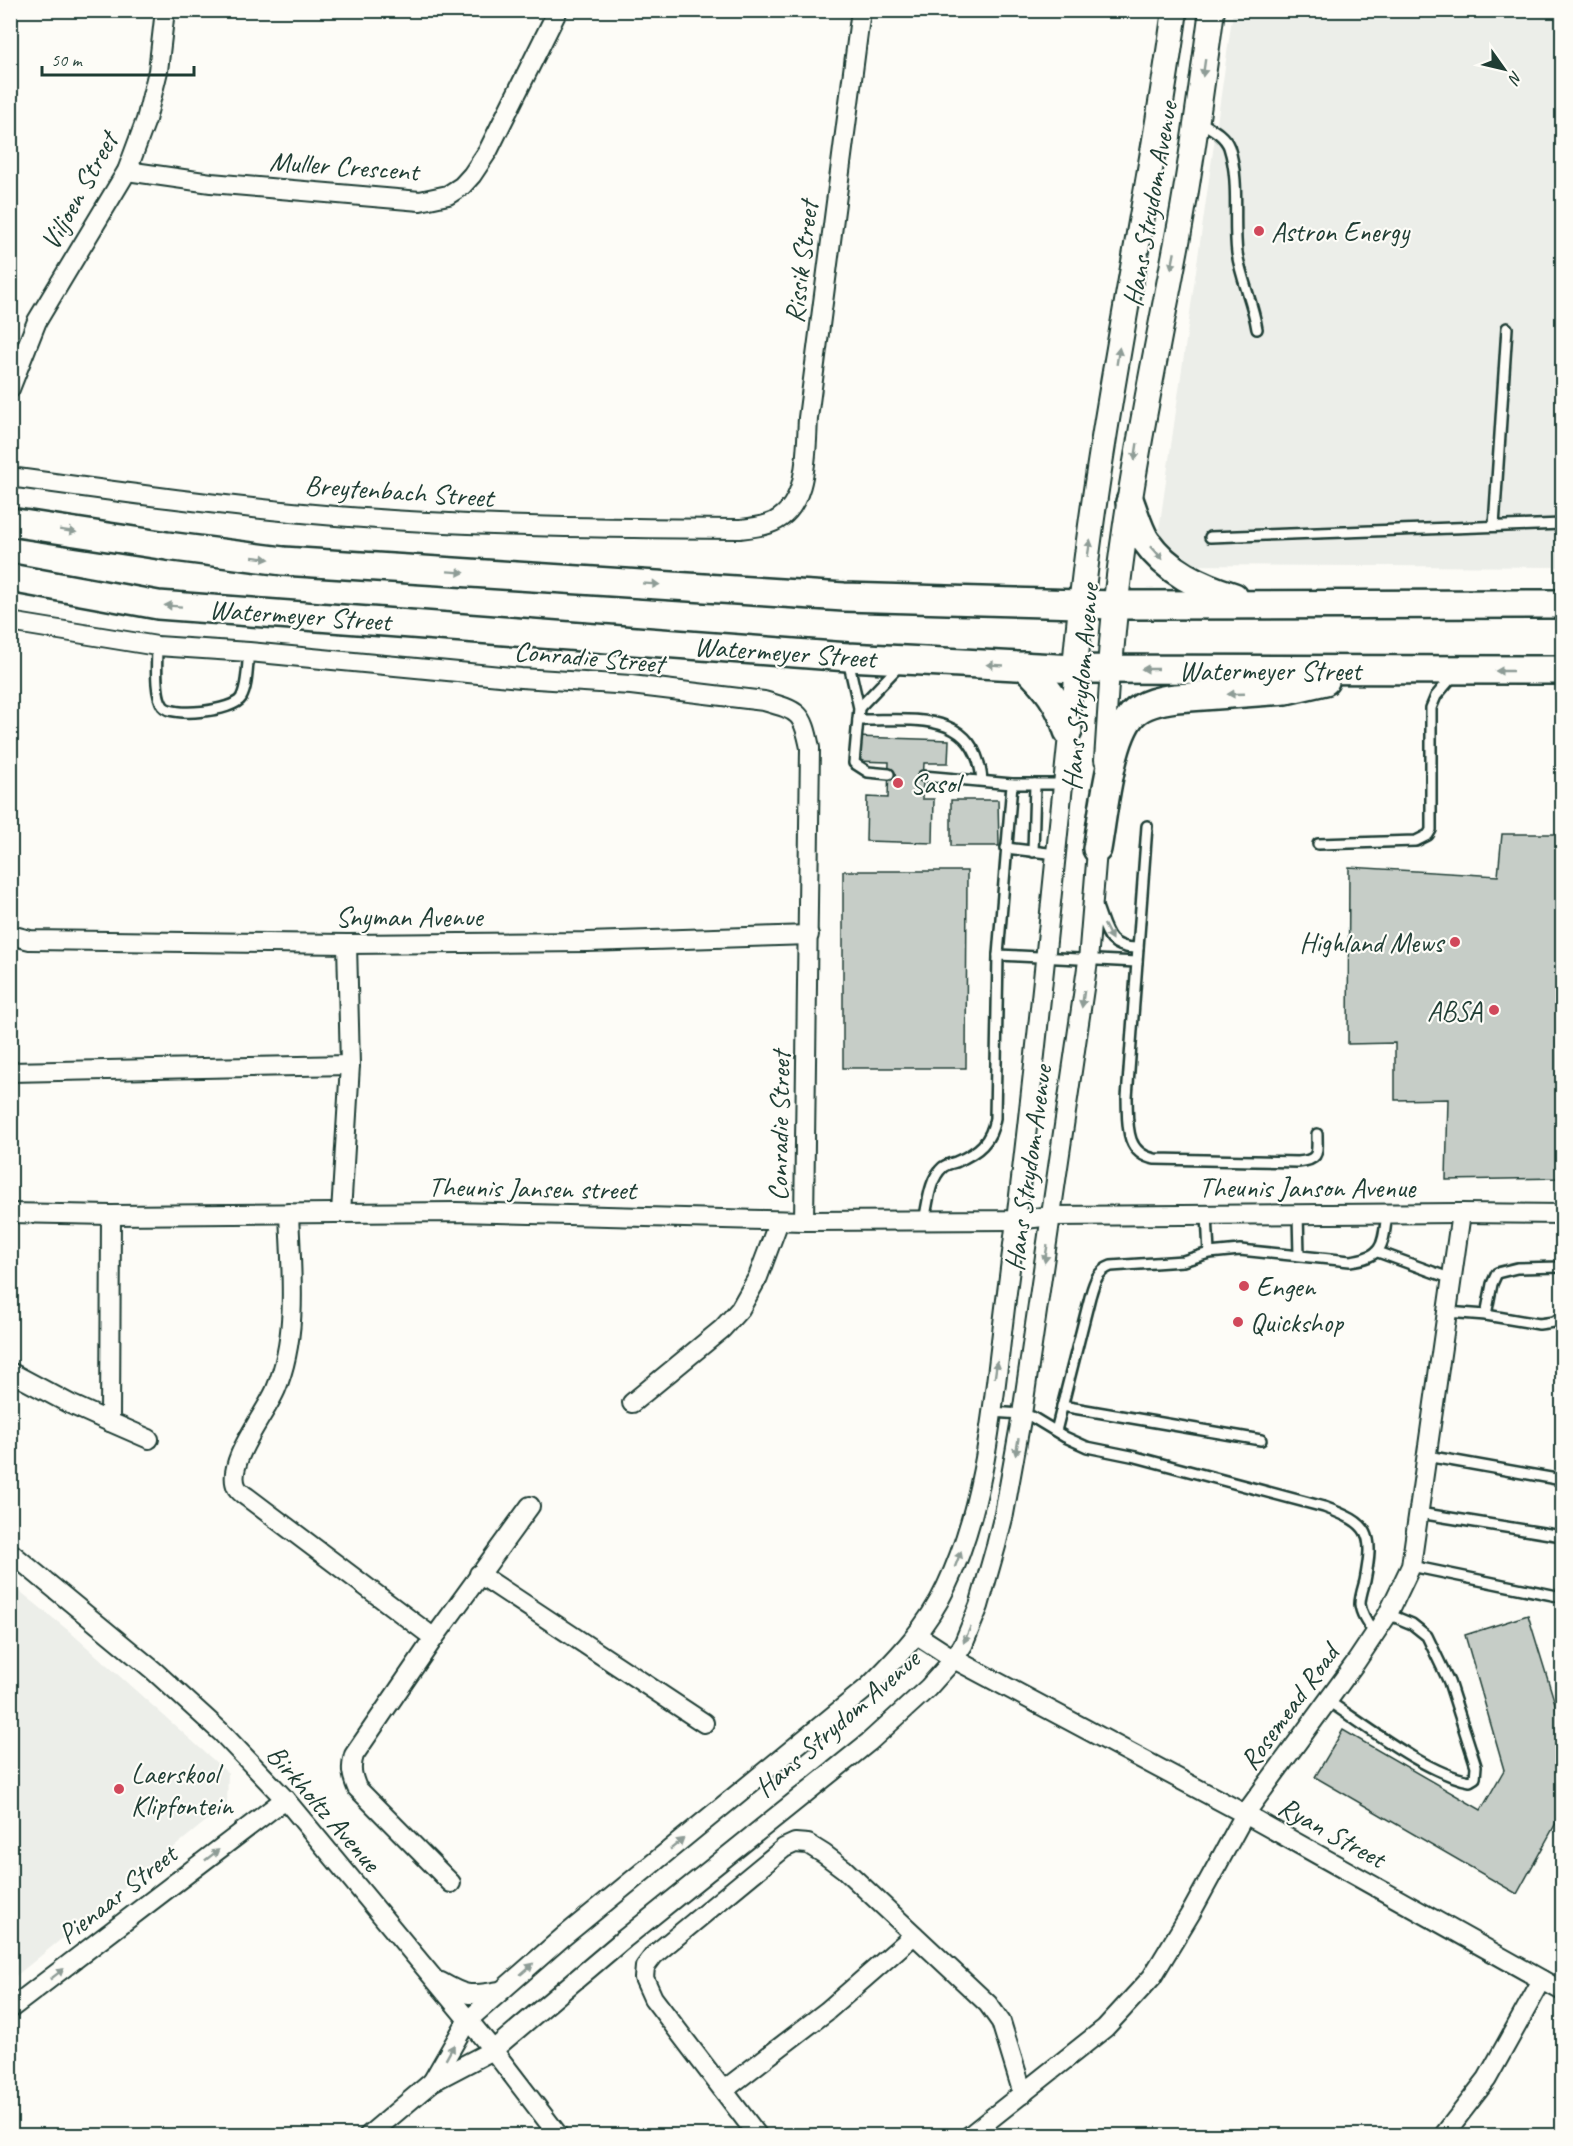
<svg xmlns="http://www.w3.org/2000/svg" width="1573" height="2146" font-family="Caveat,sans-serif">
<rect width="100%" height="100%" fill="#fdfcf7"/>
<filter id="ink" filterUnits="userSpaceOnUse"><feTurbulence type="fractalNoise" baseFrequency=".0167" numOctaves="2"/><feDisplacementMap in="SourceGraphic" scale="12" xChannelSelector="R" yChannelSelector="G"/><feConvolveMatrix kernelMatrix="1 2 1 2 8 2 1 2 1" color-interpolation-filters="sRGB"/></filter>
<g filter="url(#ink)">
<g fill="#eceee9">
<polygon points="1233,11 1562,11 1562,567 1154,565"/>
<polygon points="11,1584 69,1631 228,1773 227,1804 11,1980"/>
</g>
<g fill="#c6cdc7" stroke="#1f3d34" stroke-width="1.5">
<polygon points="856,737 949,740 948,763 924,763 922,799 934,799 933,843 866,841 867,797 888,798 889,762 855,761"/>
<polygon points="951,800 998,800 999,846 951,846"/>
<polygon points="1502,834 1562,834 1562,1178 1446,1180 1448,1099 1395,1100 1395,1043 1348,1044 1349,867 1498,876"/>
<polygon points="843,871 967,871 966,1068 843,1068"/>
<polygon points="1528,1615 1562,1726 1562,1812 1517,1894 1315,1777 1343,1730 1481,1810 1504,1770 1465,1635"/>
</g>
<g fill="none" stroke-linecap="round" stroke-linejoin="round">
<g stroke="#1f3d34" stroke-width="14">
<g id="service">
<path d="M1199 121C1210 128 1224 134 1229 147 1240 181 1233 219 1237 253 1241 279 1253 303 1257 329"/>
<polyline points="1494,526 1507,328"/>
<polyline points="1210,537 1562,524"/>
<path d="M157 646C157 661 154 694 163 706 172 718 233 711 241 698 248 686 247 665 249 652"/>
<polyline points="848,660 859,708 854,763 868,772 889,774"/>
<polyline points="859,708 901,664"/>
<path d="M858 720C911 721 975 708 982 780"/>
<path d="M923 776 1012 784 998 955 995 1118C991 1142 979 1152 956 1162 952 1163 947 1164 943 1167 929 1179 928 1204 924 1221"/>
<polyline points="1012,784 1063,784"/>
<path d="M1147 826 1127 1098C1128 1122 1124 1154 1155 1159L1298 1162C1320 1160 1317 1153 1317 1134"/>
<polyline points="1318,844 1416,841 1428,835 1431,830 1431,708 1436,696 1453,676"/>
<polyline points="1006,848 1056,854"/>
<polyline points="1033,852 1035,784"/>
<path d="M1096 904C1106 929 1106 949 1138 948"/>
<polyline points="998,955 1137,962"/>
<polyline points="1298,1214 1299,1255"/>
<polyline points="1207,1215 1209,1253"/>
<polyline points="1378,1252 1452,1279"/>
<polyline points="1447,1312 1486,1315 1539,1324 1554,1322 1562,1317"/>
<polyline points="1486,1315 1492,1284 1497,1273 1517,1268 1562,1267"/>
<polyline points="1062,1406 1261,1440"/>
<path d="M991 1412 1022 1414 1032 1417 1065 1437 1087 1447 1136 1457 1324 1507C1371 1524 1374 1533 1365 1581 1363 1588 1360 1597 1360 1604 1361 1615 1369 1625 1375 1634"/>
<path d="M1056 1431 1090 1297C1094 1283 1097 1271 1111 1266L1183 1261 1209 1253 1240 1250 1350 1261C1385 1257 1383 1243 1387 1213"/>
<polyline points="1427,1456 1562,1480"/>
<polyline points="1419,1513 1562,1536"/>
<polyline points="1411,1566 1562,1597"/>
<path d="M1328 1701C1365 1725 1427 1774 1470 1781L1475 1778 1476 1766 1449 1682 1427 1636 1412 1624 1388 1614"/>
</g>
</g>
<g stroke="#1f3d34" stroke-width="22">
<g id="minor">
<polyline points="127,171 211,183 420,201 448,195 462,186 472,175 488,151 558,10"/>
<polyline points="10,389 37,321 127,171 146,120 158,71 165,10"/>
<path d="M10 477C119 492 227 507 336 516 470 527 605 528 740 529 749 528 759 527 768 524 809 511 806 452 808 418L861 10"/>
<path d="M10 622 157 646 249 652 521 678 631 685 764 701C799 711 803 712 810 748L804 1221"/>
<polyline points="1104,760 1110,669"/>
<polyline points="10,935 30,940 347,944 587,942 809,935"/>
<polyline points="10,1072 350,1065"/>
<polyline points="10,1213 111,1215 456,1212 804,1221 1016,1220 1052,1216 1461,1213 1562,1214"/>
<path d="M289 1213C291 1271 299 1334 276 1389 267 1412 224 1464 237 1488 239 1491 244 1495 247 1497L434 1638 354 1755C350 1768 352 1776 357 1788L451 1883"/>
<polyline points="341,1213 350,1065 347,944"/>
<polyline points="111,1215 110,1422 149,1439"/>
<polyline points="10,1372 70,1404 110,1422"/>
<polyline points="632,1403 722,1329 740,1309 758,1277 779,1221"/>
<polyline points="10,1552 153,1670 221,1732 285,1799 493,2050 559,2136"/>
<polyline points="479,1574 704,1723"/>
<polyline points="917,1635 954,1659 1245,1814 1562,1991"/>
<polyline points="434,1638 530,1506"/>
<path d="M441 1982C469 1998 470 1995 501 1991"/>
<polyline points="10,2009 285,1799"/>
<path d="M432 2082 467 2021 563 1937 868 1687C898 1657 928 1626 946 1587 989 1497 994 1390 1007 1292 1034 1085 1053 877 1075 669"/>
<polyline points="724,2090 827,2011 914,1935"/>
<polyline points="368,2136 432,2082 493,2050 624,1939 869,1742 928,1688 954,1659 963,1645 979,1606 996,1546 1004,1514 1022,1414 1088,961 1098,838"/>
<polyline points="758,2136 653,1998 644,1978 645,1967 654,1955 784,1848 795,1843 808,1844 824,1854 844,1869 988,2004 1001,2022 1023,2094"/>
<polyline points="969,2136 1105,2028 1152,1977 1192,1911 1245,1814 1356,1662 1388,1614 1411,1566 1461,1213"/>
<polyline points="1443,2136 1487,2079 1542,1980"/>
</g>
</g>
<g stroke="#1f3d34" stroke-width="28">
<g id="tertiary">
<path d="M1075 669C1093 448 1145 230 1175 10"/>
<path d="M1110 669C1120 519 1153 373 1180 226 1193 154 1202 82 1212 10"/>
</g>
</g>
<g stroke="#1f3d34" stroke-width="32">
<g id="secondary">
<path d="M1130 502C1135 515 1139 530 1146 541 1168 572 1199 586 1234 597"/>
<polyline points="10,522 167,546 283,561 844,597 1114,605 1562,604"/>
<polyline points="10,578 158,605 848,657 1075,669 1562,670"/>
<path d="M1025 666C1047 687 1059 702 1068 731"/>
<path d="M1097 849C1103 816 1110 738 1133 714 1144 703 1161 700 1176 698L1286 690 1325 681"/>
</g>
</g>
<use href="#service" stroke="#fdfcf7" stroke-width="9"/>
<use href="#minor" stroke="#fdfcf7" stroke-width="18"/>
<use href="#tertiary" stroke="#fdfcf7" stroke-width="24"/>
<use href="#secondary" stroke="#fdfcf7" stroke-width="27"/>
</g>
<defs><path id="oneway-solid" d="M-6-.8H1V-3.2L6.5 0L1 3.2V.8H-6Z" transform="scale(1.5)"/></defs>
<g fill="#8e9c96">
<use href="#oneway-solid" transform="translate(1204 68) rotate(98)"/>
<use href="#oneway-solid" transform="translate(1173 261) rotate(101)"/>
<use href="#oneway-solid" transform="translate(1118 356) rotate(-81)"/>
<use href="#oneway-solid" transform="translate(1136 452) rotate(99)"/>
<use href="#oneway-solid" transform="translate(68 531) rotate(9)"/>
<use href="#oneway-solid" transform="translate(1089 548) rotate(-81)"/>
<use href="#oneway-solid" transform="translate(1157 553) rotate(48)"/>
<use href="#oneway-solid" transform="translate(261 558) rotate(7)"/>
<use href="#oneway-solid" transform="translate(456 572) rotate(4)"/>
<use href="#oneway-solid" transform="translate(651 584) rotate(4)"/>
<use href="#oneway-solid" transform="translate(173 606) rotate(-176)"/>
<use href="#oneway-solid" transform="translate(995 665) rotate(-177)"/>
<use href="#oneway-solid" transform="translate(1150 669) rotate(-180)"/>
<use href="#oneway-solid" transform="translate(1504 671) rotate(180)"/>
<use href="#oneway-solid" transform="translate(1236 694) rotate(178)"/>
<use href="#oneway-solid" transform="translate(1108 932) rotate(63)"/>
<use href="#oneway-solid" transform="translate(1083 999) rotate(98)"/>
<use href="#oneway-solid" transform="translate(1046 1254) rotate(99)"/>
<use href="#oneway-solid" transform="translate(996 1369) rotate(-82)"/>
<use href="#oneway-solid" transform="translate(1017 1447) rotate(100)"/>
<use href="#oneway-solid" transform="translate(958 1559) rotate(-69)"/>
<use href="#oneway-solid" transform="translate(967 1635) rotate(114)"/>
<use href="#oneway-solid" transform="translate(677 1844) rotate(-39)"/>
<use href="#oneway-solid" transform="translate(212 1855) rotate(-38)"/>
<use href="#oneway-solid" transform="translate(527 1969) rotate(-41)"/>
<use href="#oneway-solid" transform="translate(57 1974) rotate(-38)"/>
<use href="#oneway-solid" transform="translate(450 2052) rotate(-61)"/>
</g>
</g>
<g fill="#d1495b" stroke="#fdfcf7" stroke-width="2">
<circle cx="1259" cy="231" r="6"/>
<circle cx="898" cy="783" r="6"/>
<circle cx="1455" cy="942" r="6"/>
<circle cx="1494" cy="1010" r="6"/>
<circle cx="1244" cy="1286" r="6"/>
<circle cx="1238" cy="1322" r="6"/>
<circle cx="119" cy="1789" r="6"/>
</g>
<g text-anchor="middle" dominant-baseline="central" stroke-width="4.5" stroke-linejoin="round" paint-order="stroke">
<g font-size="28" fill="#1f3d34" stroke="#fdfcf7">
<text transform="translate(344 166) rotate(4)">Muller Crescent</text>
<text transform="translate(79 191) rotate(-61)">Viljoen Street</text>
<text transform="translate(1150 204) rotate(-80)">Hans Strydom Avenue</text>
<text transform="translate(801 262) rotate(-83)">Rissik Street</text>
<text transform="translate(399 491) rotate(4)">Breytenbach Street</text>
<text transform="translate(300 615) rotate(4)">Watermeyer Street</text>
<text transform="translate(785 652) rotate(4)">Watermeyer Street</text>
<text transform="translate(589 657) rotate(5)">Conradie Street</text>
<text x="1270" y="670">Watermeyer Street</text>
<text transform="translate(1080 687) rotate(-85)">Hans Strydom Avenue</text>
<text x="409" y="916">Snyman Avenue</text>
<text transform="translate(779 1126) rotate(-89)">Conradie Street</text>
<text transform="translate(1028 1168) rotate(-82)">Hans Strydom Avenue</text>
<text x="1307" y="1187">Theunis Janson Avenue</text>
<text transform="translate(532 1188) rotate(1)">Theunis Jansen street</text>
<text transform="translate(1289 1707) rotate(-54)">Rosemead Road</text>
<text transform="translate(837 1723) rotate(-41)">Hans Strydom Avenue</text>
<text transform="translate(324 1808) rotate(49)">Birkholtz Avenue</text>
<text transform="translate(1332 1832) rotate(29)">Ryan Street</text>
<text transform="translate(117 1894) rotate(-38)">Pienaar Street</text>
</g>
<g font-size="28" fill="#1f3d34" stroke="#fdfcf7" text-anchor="start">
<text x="1271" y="231">Astron Energy</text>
<text x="910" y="783">Sasol</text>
<text x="1443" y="942" text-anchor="end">Highland Mews</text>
<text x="1482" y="1010" text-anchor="end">ABSA</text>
<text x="1256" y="1286">Engen</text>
<text x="1250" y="1322">Quickshop</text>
<text x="131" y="1773">Laerskool<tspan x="131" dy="32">Klipfontein</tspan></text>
</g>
</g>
<rect width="1573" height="2146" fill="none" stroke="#fdfcf7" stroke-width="36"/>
<rect x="18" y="18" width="1537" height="2110" fill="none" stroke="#1f3d34" stroke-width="2" filter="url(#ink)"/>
<g transform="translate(1504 69) rotate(124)" stroke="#fdfcf7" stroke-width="4.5" paint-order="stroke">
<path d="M0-4.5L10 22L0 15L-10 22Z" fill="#1f3d34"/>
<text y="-9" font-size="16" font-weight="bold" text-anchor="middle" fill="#1f3d34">N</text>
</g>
<path d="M42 66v9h152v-9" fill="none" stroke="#1f3d34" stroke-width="3"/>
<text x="51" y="66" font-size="18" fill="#1f3d34" stroke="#fdfcf7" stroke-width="4.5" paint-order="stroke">50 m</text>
</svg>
